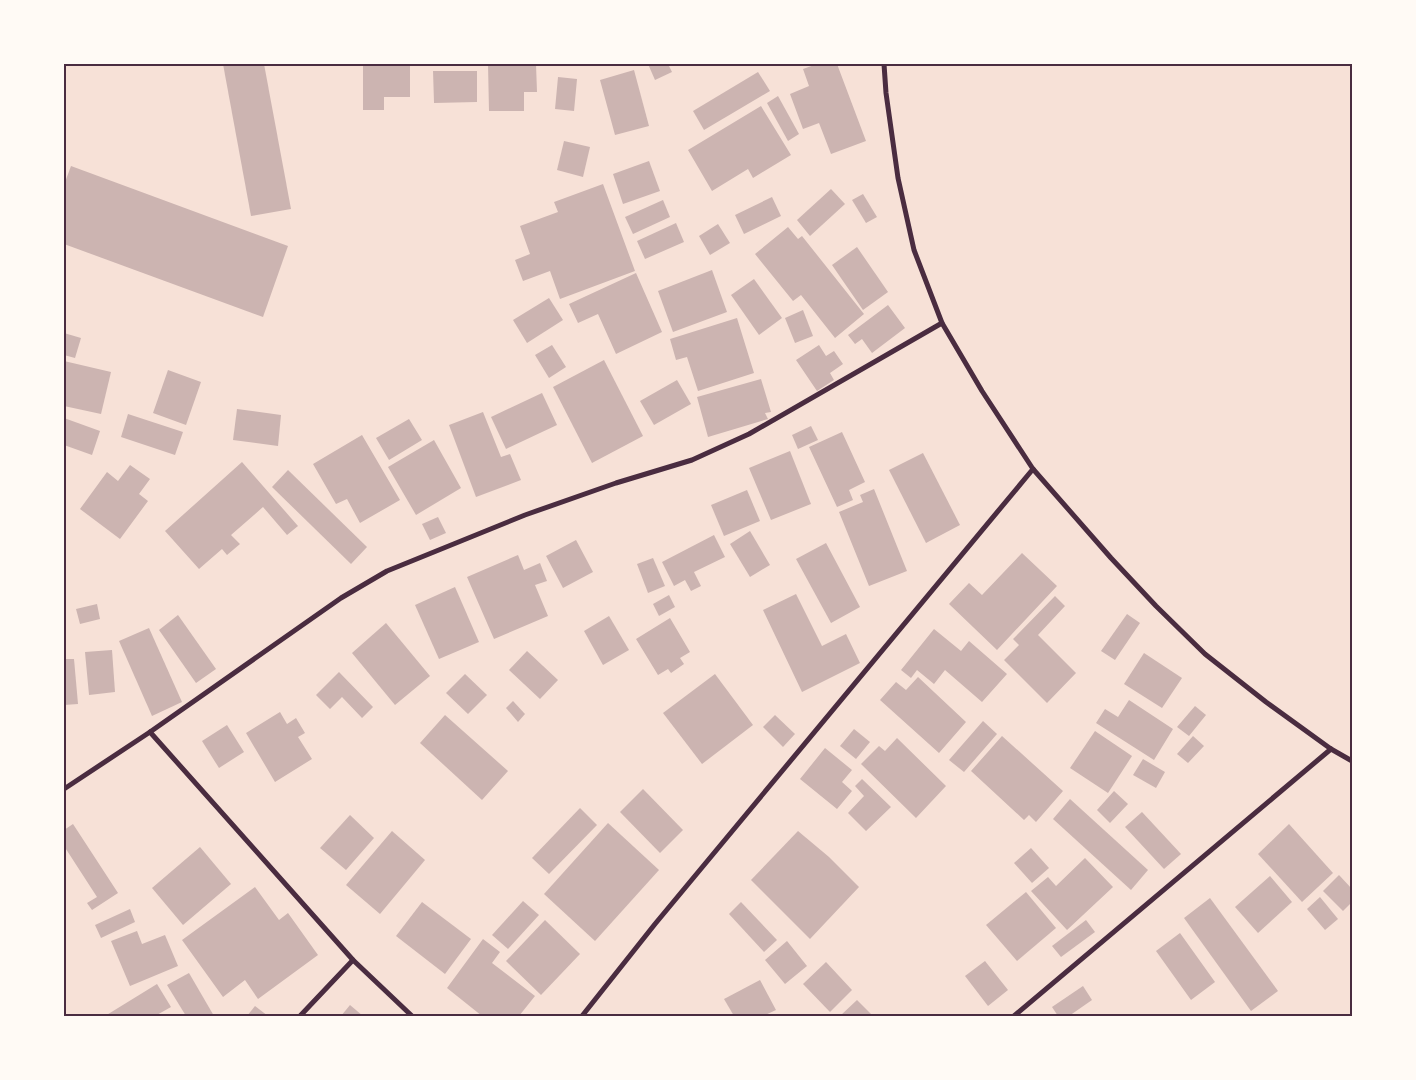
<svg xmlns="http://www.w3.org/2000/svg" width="1416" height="1080" font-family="'IBM Plex Sans',sans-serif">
<rect width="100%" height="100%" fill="#f7e1d7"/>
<g fill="#ccb4b1">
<polygon points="223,64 264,64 291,209 251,216"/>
<polygon points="488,64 536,64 537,92 524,92 524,111 489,111"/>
<polygon points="648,64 668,64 672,72 655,80"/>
<polygon points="817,64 837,64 866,141 831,154 819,123 803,129 790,94 809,86 803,69"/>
<polygon points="363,66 410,66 410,97 384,97 384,110 363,110"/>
<polygon points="634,70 649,126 615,135 600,80"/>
<polygon points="433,71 477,71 477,102 434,103"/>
<polygon points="758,72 770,91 704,130 693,111"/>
<polygon points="558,77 577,79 574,111 555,109"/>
<polygon points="778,96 799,134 788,141 767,103"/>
<polygon points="761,106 791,155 753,178 748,169 712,191 688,150"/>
<polygon points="564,141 590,147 583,177 557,170"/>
<polygon points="649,161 660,191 623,204 613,174"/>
<polygon points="71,166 288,246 263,317 64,244 64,185"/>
<polygon points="603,184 635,271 560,299 550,271 523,281 515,260 530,254 520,226 558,212 554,202"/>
<polygon points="831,189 845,204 810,236 797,220"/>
<polygon points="863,194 877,217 866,223 852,200"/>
<polygon points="772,197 781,216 744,234 735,215"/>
<polygon points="663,200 670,217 633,234 625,217"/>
<polygon points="676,223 684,242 645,259 637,241"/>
<polygon points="718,224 730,243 710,255 699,236"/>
<polygon points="788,227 798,239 802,236 864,314 835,338 801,295 793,301 755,254"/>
<polygon points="857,247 888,292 863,310 832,265"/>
<polygon points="712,270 727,312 673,332 658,291"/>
<polygon points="636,273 662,332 616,354 598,314 578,323 569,304"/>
<polygon points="754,279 782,318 759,335 731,295"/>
<polygon points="549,298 563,320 527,343 513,320"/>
<polygon points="888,305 905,328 872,353 862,339 855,344 848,335"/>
<polygon points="803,310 813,336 795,343 785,318"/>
<polygon points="737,318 754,373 698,391 687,357 676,360 670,339"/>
<polygon points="64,333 81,338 75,358 64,355"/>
<polygon points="552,345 566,367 549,378 535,355"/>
<polygon points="819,345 826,356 834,351 843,364 830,373 834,380 817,391 796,360"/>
<polygon points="604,360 643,436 592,463 553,387"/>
<polygon points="64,361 111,372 101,414 64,406"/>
<polygon points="168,370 201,382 186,425 153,413"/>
<polygon points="761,379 771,412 765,413 768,419 708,437 697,397"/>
<polygon points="677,380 691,404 654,425 640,401"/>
<polygon points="542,393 557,425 506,449 491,417"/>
<polygon points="237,409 281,415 278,446 233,440"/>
<polygon points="483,412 501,457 510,454 521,480 476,497 449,425"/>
<polygon points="128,414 183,432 175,455 121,437"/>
<polygon points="64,418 100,431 92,455 64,445"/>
<polygon points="409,419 422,440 389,460 376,438"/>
<polygon points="811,426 818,440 798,449 792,435"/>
<polygon points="842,432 865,482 849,490 853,500 837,507 809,447"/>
<polygon points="362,435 400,500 360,523 347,499 336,504 313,464"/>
<polygon points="434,440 461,488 416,515 388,467"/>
<polygon points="790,451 811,504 771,520 749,468"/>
<polygon points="923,453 960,525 926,543 889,470"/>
<polygon points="242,462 298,526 287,535 263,507 231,535 240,544 227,555 222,549 199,569 165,531"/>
<polygon points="130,465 150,479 139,494 148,501 120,539 80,509 107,472 118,481"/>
<polygon points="288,470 367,547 351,564 272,487"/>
<polygon points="874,489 907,571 869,586 839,512 863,502 860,495"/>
<polygon points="747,490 760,521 724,536 711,505"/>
<polygon points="438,517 446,533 430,540 422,524"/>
<polygon points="750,531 770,565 750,577 730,544"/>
<polygon points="714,535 725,557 694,572 701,586 691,591 685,580 674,586 662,562"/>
<polygon points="576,540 593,572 563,588 546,556"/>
<polygon points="826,543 860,607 831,623 796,559"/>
<polygon points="1022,553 1057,586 997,650 949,604 969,583 982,595"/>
<polygon points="518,555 524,570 540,563 547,581 535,585 548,616 494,639 467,577"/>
<polygon points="653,558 665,586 648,593 637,564"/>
<polygon points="455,587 479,642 439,659 415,605"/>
<polygon points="796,594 822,646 846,634 860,663 802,692 763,610"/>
<polygon points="669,595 675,607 659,616 653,604"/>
<polygon points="1055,596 1065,606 1038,635 1076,673 1047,703 1004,660 1019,645 1013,639"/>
<polygon points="97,604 100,619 80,624 76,609"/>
<polygon points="1127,614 1140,623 1115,660 1101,651"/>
<polygon points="178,615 216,669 196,683 159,630"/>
<polygon points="609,616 629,650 603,665 584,631"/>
<polygon points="670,618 690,652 680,658 684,664 671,673 668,669 658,675 636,639"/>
<polygon points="386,623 430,676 395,705 352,653"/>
<polygon points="149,628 182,702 152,716 119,641"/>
<polygon points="934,629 961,651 969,641 1007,674 982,702 945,670 934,684 917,670 911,678 901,670"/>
<polygon points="112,650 115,692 89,695 85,652"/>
<polygon points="527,651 558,680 540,699 509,670"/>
<polygon points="1144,653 1182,678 1162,708 1124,684"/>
<polygon points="64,659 74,659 78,704 64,705"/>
<polygon points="339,672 373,707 362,718 342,697 330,709 316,695"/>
<polygon points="465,674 487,695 468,714 446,693"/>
<polygon points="715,674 753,725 702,764 663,713"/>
<polygon points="918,677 966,722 939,753 880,700 896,682 906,690"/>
<polygon points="1129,700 1173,729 1154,760 1096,723 1105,709 1118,717"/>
<polygon points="513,701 525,714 518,722 506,708"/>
<polygon points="1195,706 1206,715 1189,736 1177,727"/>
<polygon points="280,712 287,724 296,718 305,733 298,737 312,759 275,782 246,733"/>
<polygon points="445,715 508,771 482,800 420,743"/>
<polygon points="775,715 795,734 783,747 763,727"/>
<polygon points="983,721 997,734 964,772 949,760"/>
<polygon points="227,725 244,752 219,768 202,741"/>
<polygon points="854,729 870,742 856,759 840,746"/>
<polygon points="1095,731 1132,756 1108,793 1070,768"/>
<polygon points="1002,736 1063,791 1036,822 1029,815 1024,820 971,771"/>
<polygon points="1193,736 1204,746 1188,763 1177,754"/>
<polygon points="897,738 946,786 916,818 861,764 879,746 885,751"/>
<polygon points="825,748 852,770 842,782 852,791 837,809 800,779"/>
<polygon points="1143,759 1165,772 1156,788 1133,775"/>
<polygon points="862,779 891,807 866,831 848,813 864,796 855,786"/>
<polygon points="643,789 683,830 660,853 620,812"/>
<polygon points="1114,791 1128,804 1110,823 1097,810"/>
<polygon points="1070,799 1148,870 1131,890 1053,819"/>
<polygon points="580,808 597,825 549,874 532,858"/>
<polygon points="1142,812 1181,854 1164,869 1125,827"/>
<polygon points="350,815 374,838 346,870 320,848"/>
<polygon points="608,823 659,870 595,941 544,894"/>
<polygon points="73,824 118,893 92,910 87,903 97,897 64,846 64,830"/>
<polygon points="1289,824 1333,873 1302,902 1258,854"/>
<polygon points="392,831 425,860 380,914 346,885"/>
<polygon points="798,831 829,857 859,887 810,939 751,880"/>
<polygon points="200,847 231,884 183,925 152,888"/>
<polygon points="1031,848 1049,868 1032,883 1014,863"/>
<polygon points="1085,858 1113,887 1067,930 1031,891 1048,877 1056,886"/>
<polygon points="1339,875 1352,889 1352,902 1343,911 1323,891"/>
<polygon points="1270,876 1292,902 1258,933 1235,907"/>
<polygon points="255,887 279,920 288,913 318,955 258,999 245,980 223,997 182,940"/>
<polygon points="1026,892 1056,928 1017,961 986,925"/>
<polygon points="1320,897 1338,919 1325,930 1307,909"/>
<polygon points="1210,898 1278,991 1251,1011 1184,918"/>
<polygon points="523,901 539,915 508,949 492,935"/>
<polygon points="422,902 471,939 445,974 396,936"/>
<polygon points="741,902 777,940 764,952 729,914"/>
<polygon points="130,909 135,922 101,938 95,925"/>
<polygon points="545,920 580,954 541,995 506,961"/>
<polygon points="1086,920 1095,932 1061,957 1052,946"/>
<polygon points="137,931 142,944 165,935 178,966 130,986 111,941"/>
<polygon points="1180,933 1215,982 1191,1000 1156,951"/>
<polygon points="483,939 500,952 492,963 535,996 519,1016 482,1016 447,988"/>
<polygon points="787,941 807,966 785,984 765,960"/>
<polygon points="985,961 1008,990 988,1006 965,976"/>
<polygon points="826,962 852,990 830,1012 803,984"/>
<polygon points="189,973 214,1016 186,1016 167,985"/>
<polygon points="760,980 776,1010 763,1016 734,1016 724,999"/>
<polygon points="157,984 171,1007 155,1016 105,1016"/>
<polygon points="1083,986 1092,1000 1069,1016 1058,1016 1052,1007"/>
<polygon points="857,1000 873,1016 840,1016"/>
<polygon points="350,1005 363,1016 341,1016"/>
<polygon points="255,1006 268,1016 247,1016"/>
</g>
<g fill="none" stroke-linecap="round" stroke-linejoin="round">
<g stroke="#4a2c40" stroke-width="5">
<polyline points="884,64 886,93 898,178 914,250 942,323 982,391 1033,469 1111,558 1156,606 1205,654 1266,702 1331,749 1352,761"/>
<polyline points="150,732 353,960 412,1016"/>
<polyline points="64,789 150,732 341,598 387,571 525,515 616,483 692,460 749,434 942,323"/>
<polyline points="300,1016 353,960"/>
<polyline points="582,1016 655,924 1033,469"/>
<polyline points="1014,1016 1331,749"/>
</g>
</g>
<rect width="1416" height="1080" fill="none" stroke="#fffaf5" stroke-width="130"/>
<rect x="65" y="65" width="1286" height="950" fill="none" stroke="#4a2c40" stroke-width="2"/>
</svg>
